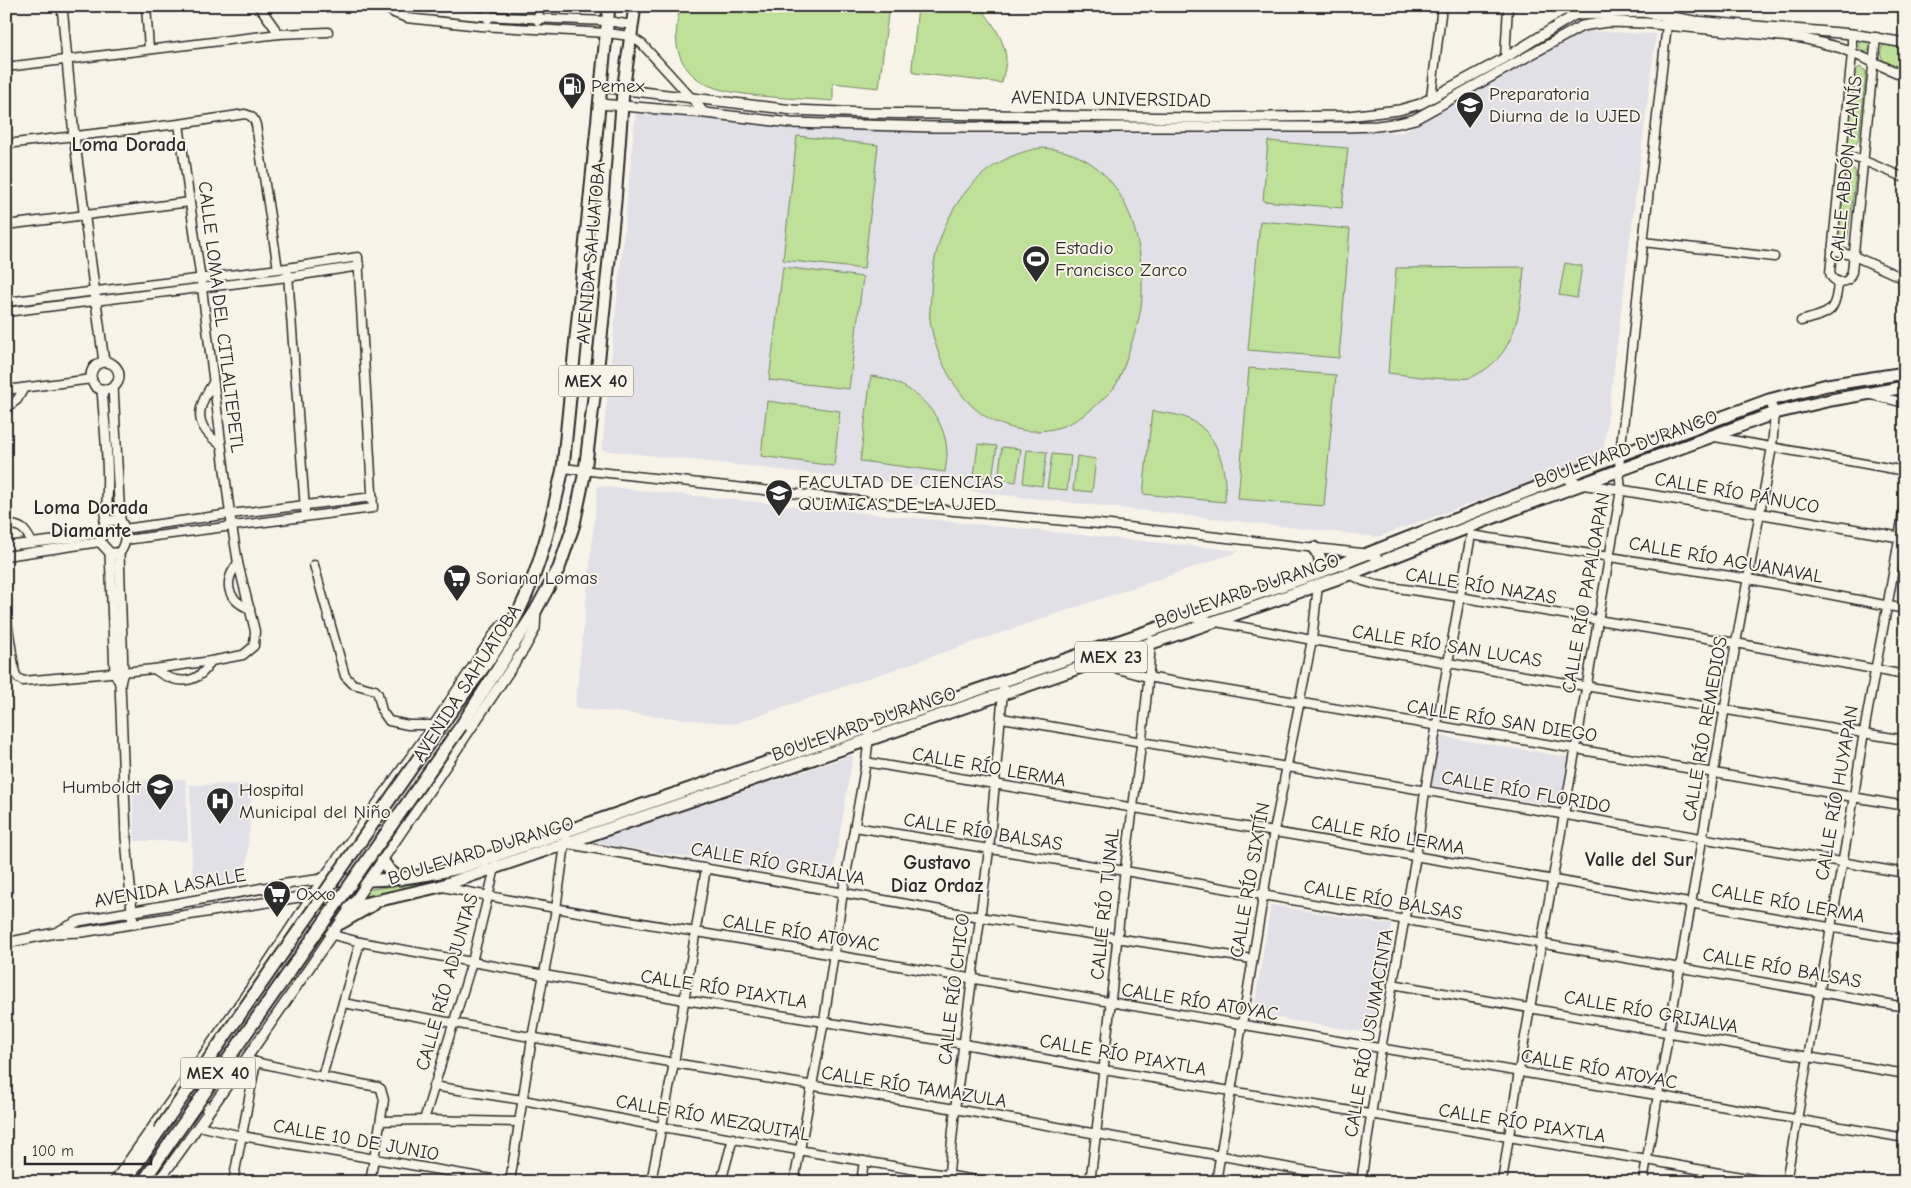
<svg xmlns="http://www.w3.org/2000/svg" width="1911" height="1188" font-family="'Comic Neue',sans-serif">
<rect width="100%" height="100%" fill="#f7f3e8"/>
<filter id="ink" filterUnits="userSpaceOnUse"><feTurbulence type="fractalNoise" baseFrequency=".02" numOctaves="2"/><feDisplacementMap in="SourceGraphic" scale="10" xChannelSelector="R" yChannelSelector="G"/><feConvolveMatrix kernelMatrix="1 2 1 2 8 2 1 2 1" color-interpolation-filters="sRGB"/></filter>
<g filter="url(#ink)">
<g fill="#e1e0e7">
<polygon points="1580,31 1656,34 1603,455 1378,537 602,450 636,110 800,129 1403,132"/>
<polygon points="598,486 1241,551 734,724 575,708"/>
<polygon points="1439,736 1568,757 1560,806 1431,785"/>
<polygon points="853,755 832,880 592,842"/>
<polygon points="186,779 188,841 135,841 132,781"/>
<polygon points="252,784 246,882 193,890 190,785"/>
<polygon points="1271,905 1392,925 1374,1034 1253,1014"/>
</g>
<g fill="#bee099" stroke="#748662">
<path d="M681 6H889L879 88 833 83V101C801 98 729 98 704 83 674 66 672 36 681 6Z"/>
<path d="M918 6H978C990 17 1006 42 1006 59 1006 67 1003 75 1002 83L914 73 912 67Z"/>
<circle cx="1865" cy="46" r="6"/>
<path d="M1889 44 1905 49V71C1893 66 1874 62 1883 45Z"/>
<polygon points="1860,67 1866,71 1866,74 1859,140 1854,146 1850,146 1847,143 1854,71"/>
<polygon points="797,136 878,145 864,269 783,260"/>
<polygon points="1268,141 1348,148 1342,208 1263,201"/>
<path d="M1040 148C1118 150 1144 227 1142 294 1142 313 1135 333 1129 351 1125 363 1121 377 1114 388 1110 393 1104 397 1100 402 1080 421 1058 432 1030 431 1002 429 976 415 960 392 945 372 933 345 930 320 929 311 931 301 931 292 933 225 970 160 1040 148Z"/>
<polygon points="1850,167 1854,169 1856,173 1848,236 1847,240 1843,241 1837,238 1843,172 1846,168"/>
<polygon points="1260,221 1350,229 1339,358 1248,350"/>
<polygon points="1565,263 1582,266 1577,298 1559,295"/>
<polygon points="783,267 863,277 849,389 769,380"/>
<path d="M1524 267C1521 305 1518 349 1483 371 1479 373 1474 377 1469 378 1443 381 1414 376 1388 373L1396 268Z"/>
<polygon points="1249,368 1336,375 1324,506 1238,499"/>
<path d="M871 376C909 380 946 412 947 453 947 459 946 466 945 472L860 461Z"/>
<polygon points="1905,380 1905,383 1783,405 1781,404 1784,402"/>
<polygon points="767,401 840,411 834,466 761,456"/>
<path d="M1152 411C1165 413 1179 414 1191 420 1220 435 1227 472 1225 502L1143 494Z"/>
<polygon points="1746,415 1750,415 1636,458"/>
<polygon points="978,444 997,446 992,478 974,476"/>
<polygon points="1002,447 1021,449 1016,482 998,479"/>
<polygon points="1027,450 1047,452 1042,486 1023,483"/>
<polygon points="1052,454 1071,456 1067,490 1047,488"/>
<polygon points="1077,456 1096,459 1092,492 1073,490"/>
<polygon points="485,863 487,867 408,890 366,896 362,895 364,890 417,883"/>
</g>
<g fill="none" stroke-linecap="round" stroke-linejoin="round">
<g stroke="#2b2b2b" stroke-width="11">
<g id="minor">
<polyline points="146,6 149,49"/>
<polyline points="259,6 279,34"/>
<polyline points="383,6 394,13 407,18 480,26 607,33 630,36 642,44 705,113"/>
<polyline points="487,6 488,19"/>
<polyline points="412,9 479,16 608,21 632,25"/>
<polyline points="538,21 539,6"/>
<path d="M1852 34V54L1830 273C1832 281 1840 284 1848 280L1852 272 1876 37"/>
<polyline points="1505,58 1508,6"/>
<polyline points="6,67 279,34 328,32"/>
<polyline points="1431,97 1442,6"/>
<path d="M6 144 179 124 245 114C252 116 254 118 256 125L278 269"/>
<polyline points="1841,154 1862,160 1905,178"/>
<polyline points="6,225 190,202"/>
<polyline points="1643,242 1774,257"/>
<polyline points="1832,250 1854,256 1905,279"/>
<polyline points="288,274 305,510"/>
<polyline points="6,302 287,268 358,257 373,508 125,540"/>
<polyline points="6,312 288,277 360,266"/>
<path d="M1801 321C1829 313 1836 314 1838 282"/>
<path d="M213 383C196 409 193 425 221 445"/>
<polyline points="6,390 92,379"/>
<polyline points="1871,395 1905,403"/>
<polyline points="6,408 17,400 24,388"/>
<polyline points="1715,437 1905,471"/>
<polyline points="563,468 954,511 1110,525 1370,554 1382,561"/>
<path d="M6 525C21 524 26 530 32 543"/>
<polyline points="124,529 230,514 373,497"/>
<polyline points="1469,530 1471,535 1749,579 1905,609"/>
<polyline points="6,546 74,538 103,532"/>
<polyline points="6,556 100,542"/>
<path d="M238 563C223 582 226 599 250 609"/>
<polyline points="314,565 345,676 353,684 375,690 378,694 382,711 389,721 408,725 434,725"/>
<polyline points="1350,574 1363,581 1377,585 1459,597 1736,643 1905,675"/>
<polyline points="6,613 15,673 18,678 23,681 154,669 211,661 243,655 254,646 255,631 238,563 230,514 202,288 179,124"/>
<polyline points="1190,617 1312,640 1905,740"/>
<polyline points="1096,663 1147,677 1576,749 1905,806"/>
<path d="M154 669C175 685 198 686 211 661"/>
<polyline points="1002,718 1905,873"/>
<polyline points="866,762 1905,940"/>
<polyline points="855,827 1125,871 1905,1007"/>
<polyline points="568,844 980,917 1252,959"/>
<path d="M443 887C575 914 708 933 840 956 1194 1018 1550 1076 1905 1138"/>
<polyline points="333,935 360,942 685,1000 964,1044 1104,1070 1647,1160 1769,1182"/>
<polyline points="1392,984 1905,1074"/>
<polyline points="343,1003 674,1063 955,1109 1370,1182"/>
<polyline points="247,1060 322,1077 378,1087 381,1089 384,1100 370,1182"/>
<polyline points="322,1077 360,942"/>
<polyline points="433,1086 523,1100 662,1127 987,1182"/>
<polyline points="424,1120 472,962 496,864"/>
<polyline points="381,1121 424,1120 519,1122"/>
<polyline points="199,1126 242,1136 509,1182"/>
<polyline points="233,1182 256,1062"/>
<polyline points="510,1182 532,1038 556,909 567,830"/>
<polyline points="651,1182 674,1063 706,868"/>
<polyline points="721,1182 733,1138"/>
<polyline points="794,1182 824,1021 843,892 866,762 870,727"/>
<polyline points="861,1182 864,1161"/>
<polyline points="948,1182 955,1109 989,850 1004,680"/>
<path d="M1090 1182C1104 1078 1113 973 1125 869 1134 793 1147 717 1151 640"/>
<polyline points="1216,1182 1274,831 1312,640 1318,585"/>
<polyline points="1361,1182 1381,1049 1416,856 1425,791 1471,535"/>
<polyline points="1502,1182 1519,1071 1621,490 1619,470 1620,455 1669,6"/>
<polyline points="1643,1182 1736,643 1772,447 1775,413 1769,400"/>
<path d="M1786 1182 1854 797C1867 697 1892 598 1905 498"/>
</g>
</g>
<g stroke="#2b2b2b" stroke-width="12">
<g id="tertiary">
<polyline points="62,6 74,136 104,362"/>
<polyline points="1580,15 1642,12 1695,21 1852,34 1905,43"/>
<polyline points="601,87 793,110 867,113 1194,118 1348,116 1399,110 1420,104 1505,58 1573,16 1594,6"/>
<polyline points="600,104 705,113 791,123 934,127 1345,127 1377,126 1399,123 1415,119 1582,26 1607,22 1645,23 1802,38 1841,48 1905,76"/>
<circle cx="105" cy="376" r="14"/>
<polyline points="113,387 120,520"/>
<path d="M102 389C105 435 114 499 100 542L110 553H119C127 544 127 530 120 520L106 521"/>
<polyline points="1564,477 1580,484 1621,490 1905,538"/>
<polyline points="110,553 115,673 120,683"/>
<polyline points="119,553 123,672 120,683 126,837 133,924"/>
<polyline points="301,919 318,921 333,935"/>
<polyline points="55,933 79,921 286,884 323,879"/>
<polyline points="6,943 55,933 82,932 312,895"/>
<path d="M181 1092C194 1091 203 1100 208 1112"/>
<polyline points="114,1182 258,978 323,879 434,725 496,632 505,622 517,615"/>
<path d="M158 1182C285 1008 404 828 524 649L535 629 536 610"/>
</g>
</g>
<g stroke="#2b2b2b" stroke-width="15">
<g id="primary">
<path d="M1314 548C1321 557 1323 563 1318 573"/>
<path d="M445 720C468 687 500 649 518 613 541 567 552 518 563 468L609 6"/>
<polyline points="461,726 536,610 559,568 574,524 585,471 599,356 615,202 623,91 635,6"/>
<polyline points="382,860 389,870 400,879"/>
<path d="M323 879C372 882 410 880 459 868L1318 573 1620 455 1769 400 1827 385 1905 373"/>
<polyline points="312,895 352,905 359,905 441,886 1213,622 1350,574 1525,505 1775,413 1831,400 1905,387"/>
<polyline points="341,923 374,904"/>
<polyline points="125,1182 159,1131"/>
<polyline points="143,1182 173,1138"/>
</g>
</g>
<use href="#minor" stroke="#f7f3e8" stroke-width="8"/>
<use href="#tertiary" stroke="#f7f3e8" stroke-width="9"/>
<use href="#primary" stroke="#f7f3e8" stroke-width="11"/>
<g stroke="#2b2b2b" stroke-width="15" stroke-linecap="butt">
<g id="primary-bridge">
<polyline points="159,1131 445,720"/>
<polyline points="173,1138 461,726"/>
</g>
</g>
<use href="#primary-bridge" stroke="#f7f3e8" stroke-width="11"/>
</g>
</g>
<defs>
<g id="fuel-pin" transform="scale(1.4375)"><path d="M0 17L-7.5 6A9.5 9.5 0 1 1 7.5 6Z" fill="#2b2b2b" stroke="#f7f3e8"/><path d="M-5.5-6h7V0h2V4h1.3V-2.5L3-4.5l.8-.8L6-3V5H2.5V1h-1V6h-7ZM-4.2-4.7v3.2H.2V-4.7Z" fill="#fff"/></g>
<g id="school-pin" transform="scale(1.4375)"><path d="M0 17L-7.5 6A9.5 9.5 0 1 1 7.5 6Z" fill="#2b2b2b" stroke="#f7f3e8"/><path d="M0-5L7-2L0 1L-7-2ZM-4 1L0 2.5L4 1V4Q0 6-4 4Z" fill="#fff"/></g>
<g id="stadium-pin" transform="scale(1.4375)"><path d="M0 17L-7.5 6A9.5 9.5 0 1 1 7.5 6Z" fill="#2b2b2b" stroke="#f7f3e8"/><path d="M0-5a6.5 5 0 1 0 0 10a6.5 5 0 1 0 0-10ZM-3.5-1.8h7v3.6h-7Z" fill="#fff"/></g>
<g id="supermarket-pin" transform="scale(1.4375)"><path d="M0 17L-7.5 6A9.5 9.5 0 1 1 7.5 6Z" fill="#2b2b2b" stroke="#f7f3e8"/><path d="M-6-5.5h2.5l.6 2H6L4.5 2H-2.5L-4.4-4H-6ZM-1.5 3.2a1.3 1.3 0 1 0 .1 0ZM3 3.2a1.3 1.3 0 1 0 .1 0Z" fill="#fff"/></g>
<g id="hospital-pin" transform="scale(1.4375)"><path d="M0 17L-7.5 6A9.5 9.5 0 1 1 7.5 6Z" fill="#2b2b2b" stroke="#f7f3e8"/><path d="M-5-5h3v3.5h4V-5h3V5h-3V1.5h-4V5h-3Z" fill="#fff"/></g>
</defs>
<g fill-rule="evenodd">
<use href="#fuel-pin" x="572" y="86"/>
<use href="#school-pin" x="1470" y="105"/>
<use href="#stadium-pin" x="1036" y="259"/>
<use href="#school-pin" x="779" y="493"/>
<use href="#supermarket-pin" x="457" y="578"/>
<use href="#school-pin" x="160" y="787"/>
<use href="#hospital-pin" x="220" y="801"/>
<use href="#supermarket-pin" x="277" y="894"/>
</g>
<g text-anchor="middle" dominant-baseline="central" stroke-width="4" stroke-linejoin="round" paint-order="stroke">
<g fill="#f7f3e8" stroke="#686764" stroke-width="1">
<rect x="558.5" y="365.5" width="75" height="31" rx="4"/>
<rect x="1075" y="641.5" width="72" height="31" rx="4"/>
<rect x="180.5" y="1057.5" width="75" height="31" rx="4"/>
</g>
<g font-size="18" font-weight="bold" fill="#2b2b2b">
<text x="596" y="381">MEX 40</text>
<text x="1111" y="657">MEX 23</text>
<text x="218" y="1073">MEX 40</text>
</g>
<g font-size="19" fill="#2b2b2b" stroke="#f7f3e8" text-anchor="start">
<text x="591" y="86">Pemex</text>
<text x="1489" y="94">Preparatoria<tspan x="1489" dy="22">Diurna de la UJED</tspan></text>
<text x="1055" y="248">Estadio<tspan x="1055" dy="22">Francisco Zarco</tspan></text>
<text x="798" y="482">FACULTAD DE CIENCIAS<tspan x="798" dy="22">QUIMICAS DE LA UJED</tspan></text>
<text x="476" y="578">Soriana Lomas</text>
<text x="141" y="787" text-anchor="end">Humboldt</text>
<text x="239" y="790">Hospital<tspan x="239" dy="22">Municipal del Niño</tspan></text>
<text x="296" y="894">Oxxo</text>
</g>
<g font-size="19" fill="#2b2b2b" stroke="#f7f3e8">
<text transform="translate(1111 99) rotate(1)">AVENIDA UNIVERSIDAD</text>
<text transform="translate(1846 169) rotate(-84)">CALLE ABDÓN ALANÍS</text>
<text transform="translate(591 253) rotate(-85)">AVENIDA SAHUATOBA</text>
<text transform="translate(221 317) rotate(83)">CALLE LOMA DEL CITLALTEPETL</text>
<text transform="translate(1626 449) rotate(-20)">BOULEVARD DURANGO</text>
<text transform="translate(1737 493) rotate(10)">CALLE RÍO PÁNUCO</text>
<text transform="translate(1726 560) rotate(10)">CALLE RÍO AGUANAVAL</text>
<text transform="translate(1481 586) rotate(9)">CALLE RÍO NAZAS</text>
<text transform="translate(1247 591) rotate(-19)">BOULEVARD DURANGO</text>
<text transform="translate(1586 593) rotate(-80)">CALLE RÍO PAPALOAPAN</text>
<text transform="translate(1447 646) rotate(9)">CALLE RÍO SAN LUCAS</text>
<text transform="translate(467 683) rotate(-57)">AVENIDA SAHUATOBA</text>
<text transform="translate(1502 721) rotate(9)">CALLE RÍO SAN DIEGO</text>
<text transform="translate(864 724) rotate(-19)">BOULEVARD DURANGO</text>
<text transform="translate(1705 729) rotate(-80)">CALLE RÍO REMEDIOS</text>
<text transform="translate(989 767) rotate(10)">CALLE RÍO LERMA</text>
<text transform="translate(1526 792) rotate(10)">CALLE RÍO FLORIDO</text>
<text transform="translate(1837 793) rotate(-80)">CALLE RÍO HUYAPAN</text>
<text transform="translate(983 832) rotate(9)">CALLE RÍO BALSAS</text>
<text transform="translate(1388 835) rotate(10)">CALLE RÍO LERMA</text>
<text transform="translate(481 851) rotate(-17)">BOULEVARD DURANGO</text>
<text transform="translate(778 864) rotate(10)">CALLE RÍO GRIJALVA</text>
<text transform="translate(1250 880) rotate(-80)">CALLE RÍO SIXTÍN</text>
<text transform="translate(170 888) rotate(-10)">AVENIDA LASALLE</text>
<text transform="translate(1383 900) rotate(10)">CALLE RÍO BALSAS</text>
<text transform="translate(1788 903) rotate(10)">CALLE RÍO LERMA</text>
<text transform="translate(1105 904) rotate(-84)">CALLE RÍO TUNAL</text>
<text transform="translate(801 933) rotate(9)">CALLE RÍO ATOYAC</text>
<text transform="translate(1782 968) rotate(10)">CALLE RÍO BALSAS</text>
<text transform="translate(447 982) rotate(-74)">CALLE RÍO ADJUNTAS</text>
<text transform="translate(724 989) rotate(9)">CALLE RÍO PIAXTLA</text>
<text transform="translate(954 989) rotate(-83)">CALLE RÍO CHICO</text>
<text transform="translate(1200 1002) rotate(9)">CALLE RÍO ATOYAC</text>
<text transform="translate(1651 1012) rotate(10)">CALLE RÍO GRIJALVA</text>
<text transform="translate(1369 1033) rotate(-80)">CALLE RÍO USUMACINTA</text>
<text transform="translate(1123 1055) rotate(10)">CALLE RÍO PIAXTLA</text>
<text transform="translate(1599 1069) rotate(10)">CALLE RÍO ATOYAC</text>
<text transform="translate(914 1087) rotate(9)">CALLE RÍO TAMAZULA</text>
<text transform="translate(713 1118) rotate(10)">CALLE RÍO MEZQUITAL</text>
<text transform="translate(1522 1123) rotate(9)">CALLE RÍO PIAXTLA</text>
<text transform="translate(356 1140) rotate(10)">CALLE 10 DE JUNIO</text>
</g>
<g font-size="20" font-weight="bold" fill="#2b2b2b" stroke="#f7f3e8">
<text x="129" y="144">Loma Dorada</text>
<text x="91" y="507">Loma Dorada<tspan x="91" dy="23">Diamante</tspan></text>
<text x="1639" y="859">Valle del Sur</text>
<text x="937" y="862">Gustavo<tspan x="937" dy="23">Diaz Ordaz</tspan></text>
</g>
</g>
<rect width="1911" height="1188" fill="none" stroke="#f7f3e8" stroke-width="25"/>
<rect x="12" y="12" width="1886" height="1163" fill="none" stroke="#2b2b2b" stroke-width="2" filter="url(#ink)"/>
<path d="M25 1156v8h126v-8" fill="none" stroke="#2b2b2b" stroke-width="2.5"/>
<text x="32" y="1156" font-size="15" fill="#2b2b2b" stroke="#f7f3e8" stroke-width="4" paint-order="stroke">100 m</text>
</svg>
